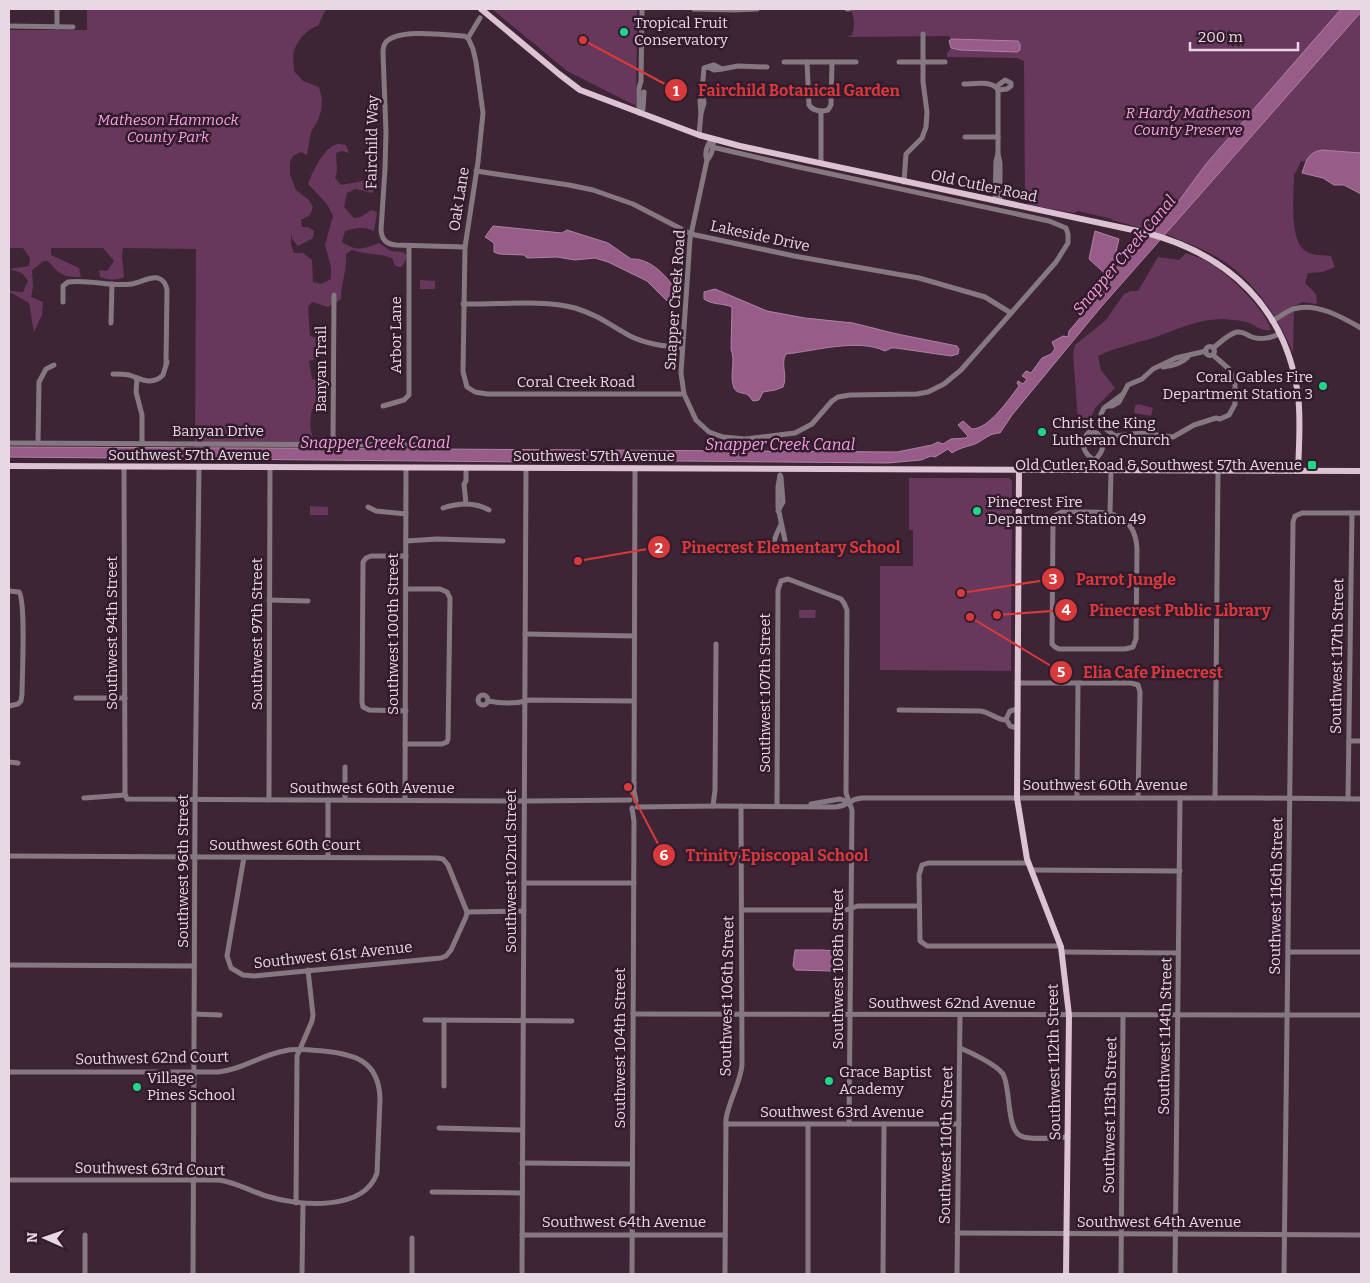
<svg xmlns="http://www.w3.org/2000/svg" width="1370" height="1283" font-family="Bitter,serif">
<rect width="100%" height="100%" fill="#3d2536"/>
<g fill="#67385b">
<path d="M87 9H326L318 26C308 28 297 41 294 51 292 57 294 65 294 71L303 81 319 87 322 99 321 111 318 120 311 132 307 155 301 152 293 156 290 162V174L296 190 309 200 313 207 310 215 301 220 302 227H308L314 231 313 238 298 246 292 239 291 232V245L294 253H303L312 260 313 282 321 284 331 279V267L325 245 333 216 327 204 308 184C312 173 324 146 338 144 340 144 343 144 346 145L349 153 342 151 336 153 337 171 335 178 341 185 373 179 377 181V186L372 193 355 189 347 193 344 207 354 218 361 217 371 210 377 212 374 231C364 226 354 228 345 231L342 242C357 252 363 249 379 243L391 251 403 252 407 255 405 262 401 267 395 266 392 258C379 253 365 255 352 250L346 254C347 272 341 282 341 299L328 307 312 302 308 307 310 336 328 341C326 354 322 358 309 361L312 379 327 382V398L321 409H312C310 419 309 430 314 440L305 439 304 448 195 447 196 249 123 248 122 256 124 277C116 281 108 280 100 277L99 270 107 271 114 261 103 248H51V255L79 268 81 277C63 277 60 275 48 261H44L32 270 33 287 31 297 43 302 42 315 34 332 29 303 12 293H9V291L23 292 28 281 22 273 9 269 29 266 30 258 23 248H9V30H87Z"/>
<polygon points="492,9 637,9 636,106 567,71"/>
<path d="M850 9H1361V162L1301 161 1296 172 1294 174C1294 192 1289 238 1304 250 1311 256 1323 255 1331 256L1335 267 1323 272 1308 273 1305 283 1316 294 1317 304 1303 302 1294 306 1293 353C1279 318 1254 281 1222 260 1204 249 1185 242 1166 234L1167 233 1155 228 1152 231 1112 220V219L1078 211 1074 213 1030 205 1023 200 1025 194 1024 61 1017 58 947 57V53L951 48 960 50 1017 52 1018 41 951 39 949 36 847 37 852 35C855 26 855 17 850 9Z"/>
<path d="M1186 253C1193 256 1202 258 1208 262 1227 272 1266 310 1271 330 1262 332 1257 326 1249 323 1241 320 1232 320 1223 319 1197 319 1176 330 1153 338 1134 344 1116 347 1098 356L1101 370 1115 388 1095 408 1091 418 1084 424 1078 420 1073 354 1075 345 1106 320 1124 294 1131 291H1138L1158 257 1179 260Z"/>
<polygon points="420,280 435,281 435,289 420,289"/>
<polygon points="1138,404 1153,408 1151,416 1134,413 1135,406"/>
<polygon points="909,478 1009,478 1012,481 1011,671 880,670 880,566 913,566 913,530 909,530"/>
<polygon points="310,506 328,507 328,515 310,515"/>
<polygon points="799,610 816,610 815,618 799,618"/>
</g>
<g fill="#985c89" stroke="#b081a4">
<path d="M1341 9H1361V12L1101 307 1012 415 1000 433C989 433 984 440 975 444 966 447 959 448 952 453L948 449 935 457 931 456 921 460 888 463 679 461 527 462 9 457V447C305 448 600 450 897 452L932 445 938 442 943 444 951 439 966 438 968 436 967 435 958 425 963 421 972 429C989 429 1009 399 1019 386L1017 383 1018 381 1023 384 1027 379 1022 376 1026 371 1031 373 1042 358 1051 354 1055 349 1052 342 1063 336 1068 337 1069 331 1092 304 1088 300 1091 297 1094 300 1111 279 1089 259 1095 231 1119 239 1114 260 1122 267 1130 258 1127 252 1136 240H1144L1173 209 1206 164Z"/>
<polygon points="951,39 1018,41 1020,44 1020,50 1017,52 960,50 951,48 949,41"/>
<path d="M1322 150 1361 153V194L1344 185H1334L1323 178 1302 173C1306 161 1308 152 1322 150Z"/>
<path d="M493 226 562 233 567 230 608 243 631 259C652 258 668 278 678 293L667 301 647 281 608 262 595 258 575 260 557 257 527 258 524 255 499 254 494 252V243L485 237Z"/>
<path d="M715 289 767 311 805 318 853 323 897 334 957 346 959 349 958 354 951 356 896 348H891L885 351C858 338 815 351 786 354 780 363 788 376 783 387L775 390 763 392 759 400 753 401C751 399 750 397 748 395 743 392 737 394 734 388 729 376 736 362 731 349L732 307C723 303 712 305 704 299V292Z"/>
<path d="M795 950H822L836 951 838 954C837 961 837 967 831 971L796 970 793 966Z"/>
</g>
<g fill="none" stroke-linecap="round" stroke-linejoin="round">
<g stroke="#857881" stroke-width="5">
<polyline points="694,9 735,10 757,9"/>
<polyline points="847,9 849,9"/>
<polyline points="9,26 73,27"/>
<polyline points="57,27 57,9"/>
<polyline points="468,38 473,49 476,62 483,113 478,162 465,247 463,372 467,387 475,392 487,394 684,394"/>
<polyline points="468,38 480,18"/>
<polyline points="784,62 856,62"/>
<path d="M807 62 809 105C813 111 821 112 828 110L831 105 832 62"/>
<polyline points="899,62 945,62"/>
<polyline points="722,69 738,66 767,67"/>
<path d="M964 84C974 84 992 80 998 90V154L996 161 995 201"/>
<polyline points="996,87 1005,80 1011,83 1011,86 1007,89 998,90"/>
<polyline points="702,91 704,68 714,65 722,69 714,70 708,67"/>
<polygon points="702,91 704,103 701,113 700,101"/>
<polyline points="639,113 639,88 641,81 642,9"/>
<polyline points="639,113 643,109 644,92"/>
<polyline points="699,135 701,113"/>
<polyline points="965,137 998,137"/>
<path d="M712 147 794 166 1049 221 1066 228 1068 234V243L1056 262 961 370 944 384 928 392 917 394 850 395 838 397 832 401 812 424 795 433 745 439 723 437 709 432 696 420 684 394 681 373 690 239 707 160C712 155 714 146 713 139"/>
<polyline points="998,154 1000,163 1000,202"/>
<path d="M707 160C704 153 707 144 713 139"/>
<polyline points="821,163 821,111"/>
<polyline points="476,171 569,185 593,190 633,204 691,234 794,256 919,278 985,297 1011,313"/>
<polyline points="904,182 906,154 922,138 926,127 927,112 923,82 923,34"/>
<path d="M465 247 396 245C386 244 382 240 381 230L385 169 386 132 383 53C383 49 383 45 386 42 399 28 446 35 464 36L468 38"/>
<path d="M63 302V286L68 282C89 279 110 287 131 284 140 283 150 276 158 278 164 280 166 284 167 290L166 363"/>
<path d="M463 304C498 305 542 299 575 308 598 315 610 325 630 336 646 344 664 346 682 348"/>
<path d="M1272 321C1279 317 1286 312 1293 309 1316 302 1342 317 1361 328"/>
<polyline points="111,323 112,284"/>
<circle cx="1210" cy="351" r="4.5"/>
<path d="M1213 348C1220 343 1228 334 1237 332 1244 331 1246 335 1252 337 1260 340 1272 338 1279 334"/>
<path d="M1163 367C1172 366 1181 364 1188 357"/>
<path d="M113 374C118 374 124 374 129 375 141 379 152 386 163 375L167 362"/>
<polyline points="137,378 136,392 142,415 142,443"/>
<polyline points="1123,394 1104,408 1101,414 1106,429 1115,436 1142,433 1173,437 1194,425 1216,418 1220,419 1229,415 1235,404 1235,382 1229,369 1213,355"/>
<polyline points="383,406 404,400 409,395 409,246"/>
<polyline points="1108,406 1112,406 1119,402 1128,385 1142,379 1153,369 1176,358 1206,351"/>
<path d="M1089 432 1097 433C1107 442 1103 452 1095 460 1083 454 1079 442 1089 432Z"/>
<polyline points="9,443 428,445"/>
<polyline points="38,443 39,382 46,369 54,365"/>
<polyline points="333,444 334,295"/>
<polyline points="124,467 125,794 127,799 529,801 630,800"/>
<polyline points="635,468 634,791 636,801"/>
<path d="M780 475 778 487V507L786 545 783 550 779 551C769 543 778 533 781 524"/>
<polyline points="466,504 464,484 466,481 466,468"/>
<polyline points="368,507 376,511 406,514"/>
<path d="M443 508C458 503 475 502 489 510"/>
<polyline points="778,511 783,502 781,477"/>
<path d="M1062 512C1094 513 1135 504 1137 549L1136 639 1133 647 1125 649H1059L1055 647 1052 644 1053 522 1056 515Z"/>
<polyline points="1110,513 1111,471"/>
<polyline points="1129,524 1141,514"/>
<polyline points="406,541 437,539 503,541"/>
<path d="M9 591 19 592C26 601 22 678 22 694L21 701 18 704 9 706"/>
<polyline points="269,600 308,601"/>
<polyline points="525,634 634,636"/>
<polyline points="1017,683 1131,683 1138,685 1140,692 1138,798"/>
<circle cx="483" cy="700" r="5"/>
<polyline points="76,698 125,698"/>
<path d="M488 701C503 704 516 704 530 700L634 701"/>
<path d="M899 710 980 711C990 712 997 720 1006 720"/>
<polyline points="406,711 369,710 363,707 362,702 363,562 366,558 371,556 406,556"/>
<polyline points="1017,728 1010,726 1006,719 1010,711 1017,709"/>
<polyline points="1349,741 1361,741"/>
<polyline points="405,744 442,744 447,742 448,739 450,598 447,592 440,589 406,589"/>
<polyline points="9,762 18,763"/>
<polyline points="345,767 345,800"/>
<polyline points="84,798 125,795"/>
<polyline points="1077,798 1078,683"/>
<polyline points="1215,798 1218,470"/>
<polyline points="1348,799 1352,513"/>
<polyline points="269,800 270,468"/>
<polyline points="405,800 406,468"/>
<polyline points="811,804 840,799 849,802"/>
<polyline points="713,806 715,790 716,644"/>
<polyline points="777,806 778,590 781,581 788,579 841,599 844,603 847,610 846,793 852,810 849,1124"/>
<path d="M637 807 717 806 835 807C849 806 848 799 862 798H1259L1361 799"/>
<polyline points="9,856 437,858 443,859 448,865 467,912 466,917 451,950 446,956 441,958 254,976 243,975 231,968 227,956 244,857"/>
<polyline points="328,857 328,800"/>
<polyline points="1028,863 928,863 922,865 919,875 920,941 927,946 1061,946"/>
<polyline points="1031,870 1180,871"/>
<polyline points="524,883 634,883"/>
<polyline points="742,910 846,910 858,906 919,906"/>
<polyline points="467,912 524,911"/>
<polyline points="1062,952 1178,953"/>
<polyline points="1288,952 1361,952"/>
<polyline points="9,965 194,966"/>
<polyline points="194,1014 220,1015"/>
<polyline points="633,1014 1361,1015"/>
<polyline points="425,1020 572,1021"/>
<path d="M960 1048C970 1052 997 1065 1003 1074 1011 1088 1006 1129 1021 1136 1032 1141 1055 1137 1068 1137"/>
<path d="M9 1072H218C242 1070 261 1055 284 1051 296 1048 310 1050 323 1051 355 1054 379 1061 380 1099L377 1173C364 1212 298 1206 266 1196 250 1191 236 1182 218 1180H9"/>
<polyline points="444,1086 444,1020"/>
<polyline points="726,1124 959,1124"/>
<polyline points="439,1128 522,1130"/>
<polyline points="522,1163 632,1164"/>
<polyline points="432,1192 522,1193"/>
<polyline points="296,1203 297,1056 312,1021 313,1015 308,970"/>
<polyline points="957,1233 1361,1235"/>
<polyline points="522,1235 725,1235"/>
<polyline points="85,1274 85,1235"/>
<polyline points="193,1274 195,805 199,467"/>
<polyline points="302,1274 303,1204"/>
<polyline points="412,1274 412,1238"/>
<polyline points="522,1274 526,468"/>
<polyline points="632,1274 634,821 632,808"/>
<path d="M725 1274 726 1119C729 1100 740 1084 742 1065L741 806"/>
<polyline points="808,1274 808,1124"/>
<polyline points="883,1274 884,1124"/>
<polyline points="957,1274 960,1015"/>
<polyline points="1121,1274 1123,1015"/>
<polyline points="1175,1274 1180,798"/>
<polyline points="1284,1274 1293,522 1295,516 1302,513 1361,513"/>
</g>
<g stroke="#ddc2d4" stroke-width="6">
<path d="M481 9 559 74 580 90 699 135 740 146 1147 233C1229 255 1286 308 1298 395 1301 419 1299 445 1298 471"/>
<polyline points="9,466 1361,471"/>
<polyline points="1019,469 1017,798 1027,859 1061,947 1069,1015 1066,1274"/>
</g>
</g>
<g fill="#1ed887" stroke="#321b2c" stroke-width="2">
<circle cx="624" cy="32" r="5"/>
<circle cx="1323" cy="386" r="5"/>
<circle cx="1042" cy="432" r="5"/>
<rect x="1307" y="460" width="10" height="10" rx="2.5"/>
<circle cx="977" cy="511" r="5"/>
<circle cx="829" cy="1081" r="5"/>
<circle cx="137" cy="1087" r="5"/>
</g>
<g text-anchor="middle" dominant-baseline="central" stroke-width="5" stroke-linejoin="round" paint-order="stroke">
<g font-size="15" fill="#e8d8e3" stroke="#321b2c" text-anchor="start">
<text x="634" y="23">Tropical Fruit<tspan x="634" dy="17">Conservatory</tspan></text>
<text x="1313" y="377" text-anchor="end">Coral Gables Fire<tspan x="1313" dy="17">Department Station 3</tspan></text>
<text x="1052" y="423">Christ the King<tspan x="1052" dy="17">Lutheran Church</tspan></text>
<text x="1302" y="465" text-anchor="end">Old Cutler Road &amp; Southwest 57th Avenue</text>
<text x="987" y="502">Pinecrest Fire<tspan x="987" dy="17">Department Station 49</tspan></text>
<text x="839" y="1072">Grace Baptist<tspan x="839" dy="17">Academy</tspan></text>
<text x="147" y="1078">Village<tspan x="147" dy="17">Pines School</tspan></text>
</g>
<g font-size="15" font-style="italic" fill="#f7a1e0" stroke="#321b2c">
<text x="1188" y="113">R Hardy Matheson<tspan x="1188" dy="17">County Preserve</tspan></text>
<text x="168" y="120">Matheson Hammock<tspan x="168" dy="17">County Park</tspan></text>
</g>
<g font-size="15" fill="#e8d8e3" stroke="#321b2c">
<text transform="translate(372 142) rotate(-89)">Fairchild Way</text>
<text transform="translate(984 186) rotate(12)">Old Cutler Road</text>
<text transform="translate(459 199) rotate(-81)">Oak Lane</text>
<text transform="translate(760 236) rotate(12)">Lakeside Drive</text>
<text transform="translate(675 300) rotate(-86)">Snapper Creek Road</text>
<text transform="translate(396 335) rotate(-90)">Arbor Lane</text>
<text transform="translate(321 369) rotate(-90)">Banyan Trail</text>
<text x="576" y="382">Coral Creek Road</text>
<text x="218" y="431">Banyan Drive</text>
<text x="189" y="455">Southwest 57th Avenue</text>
<text x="594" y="456">Southwest 57th Avenue</text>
<text transform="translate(112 633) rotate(-90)">Southwest 94th Street</text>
<text transform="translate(257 634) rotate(-90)">Southwest 97th Street</text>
<text transform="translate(393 634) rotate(-90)">Southwest 100th Street</text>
<text transform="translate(1337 656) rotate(-89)">Southwest 117th Street</text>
<text transform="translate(765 693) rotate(-90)">Southwest 107th Street</text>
<text x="1105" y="785">Southwest 60th Avenue</text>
<text x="372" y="788">Southwest 60th Avenue</text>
<text x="285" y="845">Southwest 60th Court</text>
<text transform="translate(183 871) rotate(-90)">Southwest 96th Street</text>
<text transform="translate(511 871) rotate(-90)">Southwest 102nd Street</text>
<text transform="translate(1276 896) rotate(-89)">Southwest 116th Street</text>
<text transform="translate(333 955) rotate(-6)">Southwest 61st Avenue</text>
<text transform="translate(838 969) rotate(-90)">Southwest 108th Street</text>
<text transform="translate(727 996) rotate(-89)">Southwest 106th Street</text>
<text x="952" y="1003">Southwest 62nd Avenue</text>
<text transform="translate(1165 1036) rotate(-89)">Southwest 114th Street</text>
<text transform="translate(620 1048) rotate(-90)">Southwest 104th Street</text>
<text transform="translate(152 1058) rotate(-1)">Southwest 62nd Court</text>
<text transform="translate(1054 1062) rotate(-91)">Southwest 112th Street</text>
<text x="842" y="1112">Southwest 63rd Avenue</text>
<text transform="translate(1110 1115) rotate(-89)">Southwest 113th Street</text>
<text transform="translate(946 1145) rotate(-89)">Southwest 110th Street</text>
<text transform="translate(150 1169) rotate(1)">Southwest 63rd Court</text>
<text x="624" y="1222">Southwest 64th Avenue</text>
<text x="1159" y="1222">Southwest 64th Avenue</text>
</g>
<g font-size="16" font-style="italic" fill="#f59fde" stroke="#321b2c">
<text transform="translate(1124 255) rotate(-50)">Snapper Creek Canal</text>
<text x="375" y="442">Snapper Creek Canal</text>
<text x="780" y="444">Snapper Creek Canal</text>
</g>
</g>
<path fill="none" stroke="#d83a3b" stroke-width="2" d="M583 40L676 90M578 561L659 547M961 593L1053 579M997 615L1066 610M970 617L1061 672M628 787L664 855"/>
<g fill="#d83a3b" stroke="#321b2c" stroke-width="2">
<circle cx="583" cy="40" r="5"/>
<circle cx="578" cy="561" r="5"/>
<circle cx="961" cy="593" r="5"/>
<circle cx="997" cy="615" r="5"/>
<circle cx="970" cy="617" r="5"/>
<circle cx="628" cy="787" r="5"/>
<circle cx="676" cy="90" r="12"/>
<circle cx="659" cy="547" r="12"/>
<circle cx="1053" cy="579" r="12"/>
<circle cx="1066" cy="610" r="12"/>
<circle cx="1061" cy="672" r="12"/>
<circle cx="664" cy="855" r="12"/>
</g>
<g font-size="15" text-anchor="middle" font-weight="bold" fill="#fff">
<text x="676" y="96">1</text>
<text x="659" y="553">2</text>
<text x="1053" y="584">3</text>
<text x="1066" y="615">4</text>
<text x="1061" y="677">5</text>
<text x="664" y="860">6</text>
</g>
<g font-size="16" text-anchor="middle" font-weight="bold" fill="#d83a3b" stroke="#321b2c" stroke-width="5" stroke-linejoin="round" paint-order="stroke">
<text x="799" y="96">Fairchild Botanical Garden</text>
<text x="791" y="553">Pinecrest Elementary School</text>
<text x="1126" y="585">Parrot Jungle</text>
<text x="1180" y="616">Pinecrest Public Library</text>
<text x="1153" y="678">Elia Cafe Pinecrest</text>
<text x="777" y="861">Trinity Episcopal School</text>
</g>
<rect width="1370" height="1283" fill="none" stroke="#e8d8e3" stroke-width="20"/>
<g transform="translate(45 1238) rotate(272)" stroke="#321b2c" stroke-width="4" paint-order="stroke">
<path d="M0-4L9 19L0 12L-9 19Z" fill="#e8d8e3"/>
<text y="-8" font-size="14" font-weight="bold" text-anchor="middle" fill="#e8d8e3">N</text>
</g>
<path d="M1190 42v8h108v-8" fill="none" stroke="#e8d8e3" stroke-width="2.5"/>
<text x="1198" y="42" font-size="15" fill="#e8d8e3" stroke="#321b2c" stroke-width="4" paint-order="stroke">200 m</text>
</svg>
